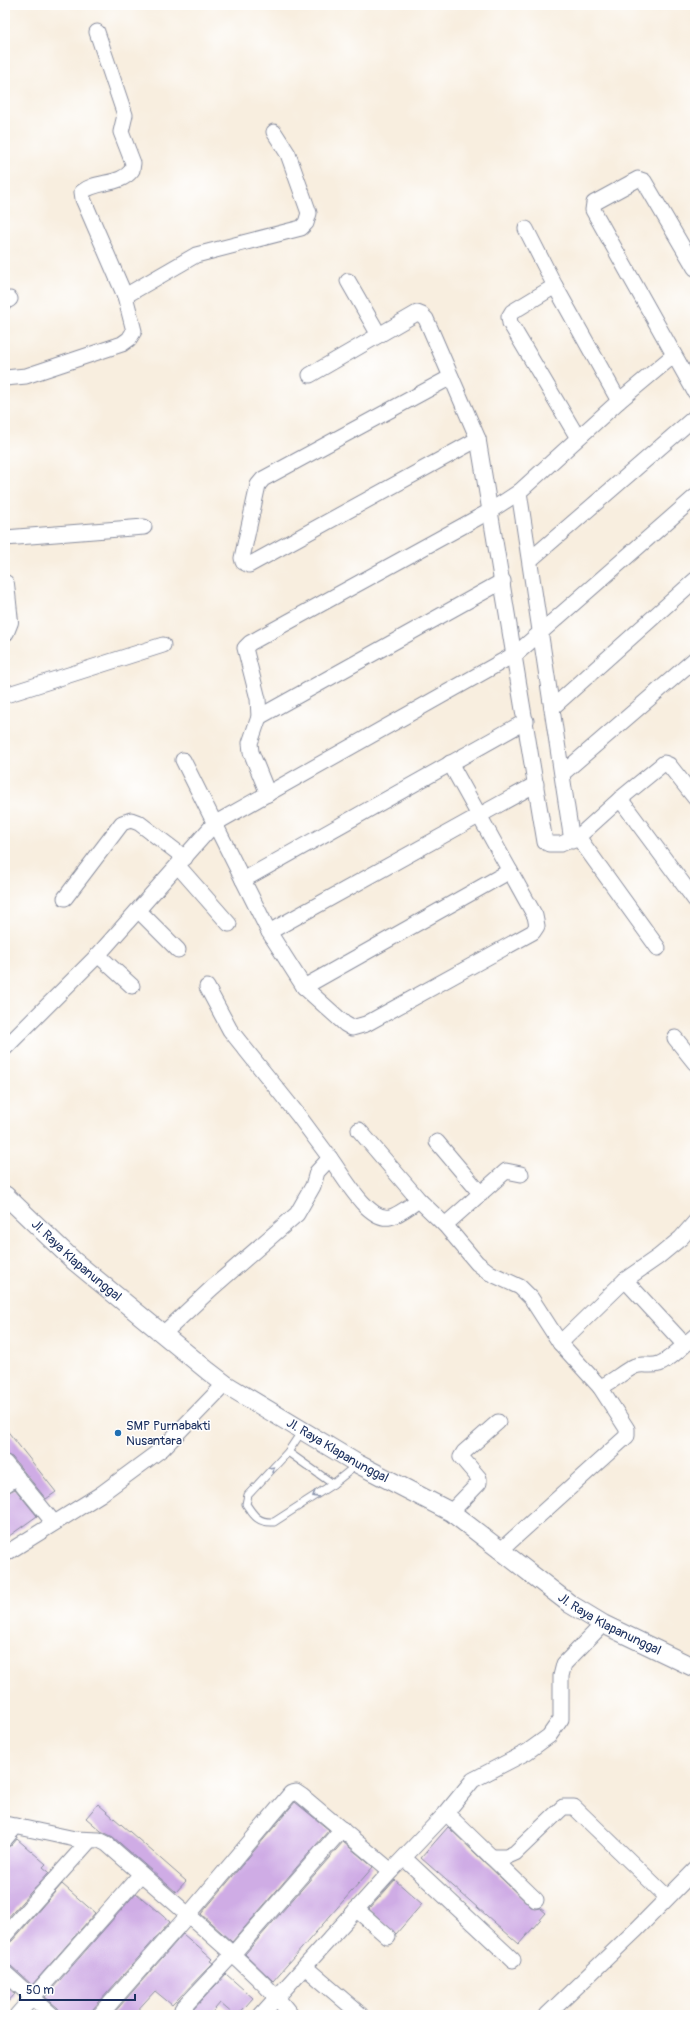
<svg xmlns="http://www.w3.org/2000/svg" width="700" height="2020" font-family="Pangolin,sans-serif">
<rect width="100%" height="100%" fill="#fff"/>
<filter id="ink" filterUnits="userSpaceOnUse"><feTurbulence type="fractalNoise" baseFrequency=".025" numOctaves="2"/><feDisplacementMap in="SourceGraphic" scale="8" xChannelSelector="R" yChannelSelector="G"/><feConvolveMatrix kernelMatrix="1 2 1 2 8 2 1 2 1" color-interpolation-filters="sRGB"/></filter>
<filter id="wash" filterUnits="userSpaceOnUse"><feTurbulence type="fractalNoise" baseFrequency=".012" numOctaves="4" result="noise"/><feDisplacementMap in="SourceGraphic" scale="16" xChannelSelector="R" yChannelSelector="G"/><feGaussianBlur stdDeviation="0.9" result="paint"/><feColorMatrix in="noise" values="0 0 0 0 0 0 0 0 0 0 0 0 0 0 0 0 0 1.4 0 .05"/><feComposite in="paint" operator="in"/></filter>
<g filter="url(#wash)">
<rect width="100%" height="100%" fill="#f8eedf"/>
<g id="blocks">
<g fill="#cface5">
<polygon points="5,1428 56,1492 46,1499 12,1457 5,1454"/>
<polygon points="15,1489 37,1516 5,1539 5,1494"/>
<polygon points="295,1802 329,1830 232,1942 201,1914"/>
<polygon points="98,1804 186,1881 176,1892 113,1837 101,1831 86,1818"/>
<polygon points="448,1827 530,1906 534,1909 540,1908 546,1913 519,1944 421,1858"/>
<polygon points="17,1839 46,1864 43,1867 49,1872 5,1921 5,1848 12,1845"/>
<polygon points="343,1842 373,1867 273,1981 245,1954"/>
<polygon points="395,1880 422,1904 396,1934 369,1909"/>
<polygon points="62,1884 95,1913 32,1985 11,1966 5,1964 5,1944 12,1941"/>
<polygon points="136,1893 170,1922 93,2009 91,2015 61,2015 58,2008 45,1997"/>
<polygon points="183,1934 212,1959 210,1961 213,1963 172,2005 155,1991 133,2015 112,2015"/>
<polygon points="226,1974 253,1998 238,2015 234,2015 220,2003 210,2015 194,2015 191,2012"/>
<polygon points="5,1985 15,1994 5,2005"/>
</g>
</g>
</g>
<g filter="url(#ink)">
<use href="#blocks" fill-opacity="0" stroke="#8a8e9e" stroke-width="1"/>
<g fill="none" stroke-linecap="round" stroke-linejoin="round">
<g stroke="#8a8e9e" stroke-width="9">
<g id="service">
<path d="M302 1431 288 1452 248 1495 246 1504C254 1516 258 1523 274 1522L333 1484 358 1464"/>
<polyline points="288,1452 333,1484"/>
</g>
</g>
<g stroke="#8a8e9e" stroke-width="17">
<g id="minor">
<path d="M97 32 125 115 121 132 133 163 132 170C120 186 97 180 82 192L83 199 125 296"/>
<polyline points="526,229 555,286 619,401"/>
<polyline points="695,268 644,181 638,179 594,203 593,210 695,392"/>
<polyline points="348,281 379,335"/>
<polyline points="555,286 512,312 509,317 510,323 578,438"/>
<polyline points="5,302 10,299"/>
<polyline points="310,375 417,313 422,315 426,319 478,439 545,842 549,844 561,844 578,837 620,799 664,763 669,765 695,798"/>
<polyline points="451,377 263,479 258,485 242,558 243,562 249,565 478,439"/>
<polyline points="5,378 26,376 122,344 129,339 134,331 125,296 196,255 301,228 306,223 309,213 288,154 274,132"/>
<polyline points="519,492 572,841"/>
<polyline points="5,538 144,527"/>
<polyline points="530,560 695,417"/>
<polyline points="5,694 9,694 163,645"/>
<polyline points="552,708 695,580"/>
<polyline points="259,717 503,581"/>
<polyline points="183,760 269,932 304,987 345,1024 352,1028 366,1024 533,932 537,926 535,916 450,763"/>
<polyline points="563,773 695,659"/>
<polyline points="268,794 251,752 250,743 259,717 258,699 245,648 250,643 490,511 519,492 619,401 674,355"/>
<polyline points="620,799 695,900"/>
<polyline points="578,837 658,948"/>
<polyline points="178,866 229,924"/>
<polyline points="243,880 526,721"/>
<polyline points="65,898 122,823 131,820 139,823 185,858"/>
<polyline points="139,911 178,950"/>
<polyline points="269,932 536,784"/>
<polyline points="98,955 132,986"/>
<polyline points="207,987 230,1030 298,1115 330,1158"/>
<polyline points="304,987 510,871"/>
<polyline points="675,1038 695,1063"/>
<polyline points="5,1048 98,955 214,824 517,653 695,497"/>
<path d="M359 1130 419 1200 445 1225 477 1263 490 1273 520 1287 531 1298 560 1343 600 1387C613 1382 622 1372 635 1366 642 1363 651 1367 659 1364 669 1361 686 1343 695 1336"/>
<polyline points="437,1142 481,1194"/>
<polyline points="445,1225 506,1171 521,1174"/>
<polyline points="625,1280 684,1344"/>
<path d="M163 1334 212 1288 297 1214 313 1186 317 1172 330 1158C342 1174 368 1222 390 1217 399 1215 411 1205 419 1200"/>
<polyline points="560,1343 625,1280 658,1257 681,1238 695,1222"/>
<polyline points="5,1463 54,1523"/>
<polyline points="5,1485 17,1477"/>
<polyline points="451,1512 479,1483 479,1478 461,1457 464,1452 498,1422"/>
<polyline points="501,1550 627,1436 627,1429 600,1387"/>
<polyline points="5,1554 101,1494 162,1449 225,1384"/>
<polyline points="446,1813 536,1900"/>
<path d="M5 1824 75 1839 99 1840 107 1844C148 1880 189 1915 229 1951 251 1972 273 1991 291 2015"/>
<polyline points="5,1839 16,1826"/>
<polyline points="491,1857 506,1857 515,1853 563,1807 574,1807 667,1897"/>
<polyline points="404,1858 513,1960"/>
<polyline points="356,1909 388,1937"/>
<polyline points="5,1935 89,1841"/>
<polyline points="305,1967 361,2015"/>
<polyline points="5,1973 52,2015"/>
<polyline points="182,2009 233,1954 342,1829"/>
<polyline points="17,2015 141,1874"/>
<polyline points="100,2015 189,1914 291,1793 296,1792 302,1796 391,1871"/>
<polyline points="261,2015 391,1871 446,1813 473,1780 527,1752 549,1736 561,1719 561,1676 564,1664 603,1624"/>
<polyline points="547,2015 637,1929 695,1870"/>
</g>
</g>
<g stroke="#8a8e9e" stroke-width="20">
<g id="tertiary">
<polyline points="5,584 9,622 5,632"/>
<path id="s1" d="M5 1195 74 1261 208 1371 225 1384 358 1464 451 1512 570 1604 603 1624 695 1668"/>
</g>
</g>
<use href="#service" stroke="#fff" stroke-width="7"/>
<use href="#minor" stroke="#fff" stroke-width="15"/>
<use href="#tertiary" stroke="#fff" stroke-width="18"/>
</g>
<defs><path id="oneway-chevron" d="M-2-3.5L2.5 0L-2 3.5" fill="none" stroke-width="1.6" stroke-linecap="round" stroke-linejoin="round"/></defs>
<g stroke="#8d97ae">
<use href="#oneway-chevron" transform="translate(272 1469) rotate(-47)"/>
<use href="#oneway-chevron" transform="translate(315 1495) rotate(147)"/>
</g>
</g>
<circle fill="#1f6fb2" stroke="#fff" stroke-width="1.5" cx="118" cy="1433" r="4"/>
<g text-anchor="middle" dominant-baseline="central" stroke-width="3" stroke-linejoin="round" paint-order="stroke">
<g font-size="13" fill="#1b2f5e" stroke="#fff">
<text stroke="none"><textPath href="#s1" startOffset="97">Jl. Raya Klapanunggal</textPath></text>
<text stroke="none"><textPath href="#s1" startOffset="421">Jl. Raya Klapanunggal</textPath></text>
<text stroke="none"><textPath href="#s1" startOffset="745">Jl. Raya Klapanunggal</textPath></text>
</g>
<g font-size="13" fill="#1b2f5e" stroke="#fff" text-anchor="start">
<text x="126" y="1426">SMP Purnabakti<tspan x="126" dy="15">Nusantara</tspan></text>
</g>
</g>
<rect width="700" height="2020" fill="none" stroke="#fff" stroke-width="20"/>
<path d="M20 1994v6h115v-6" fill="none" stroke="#1b2f5e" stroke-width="2"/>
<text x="26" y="1994" font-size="12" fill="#1b2f5e" stroke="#ffffff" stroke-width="3" paint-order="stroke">50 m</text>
</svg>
